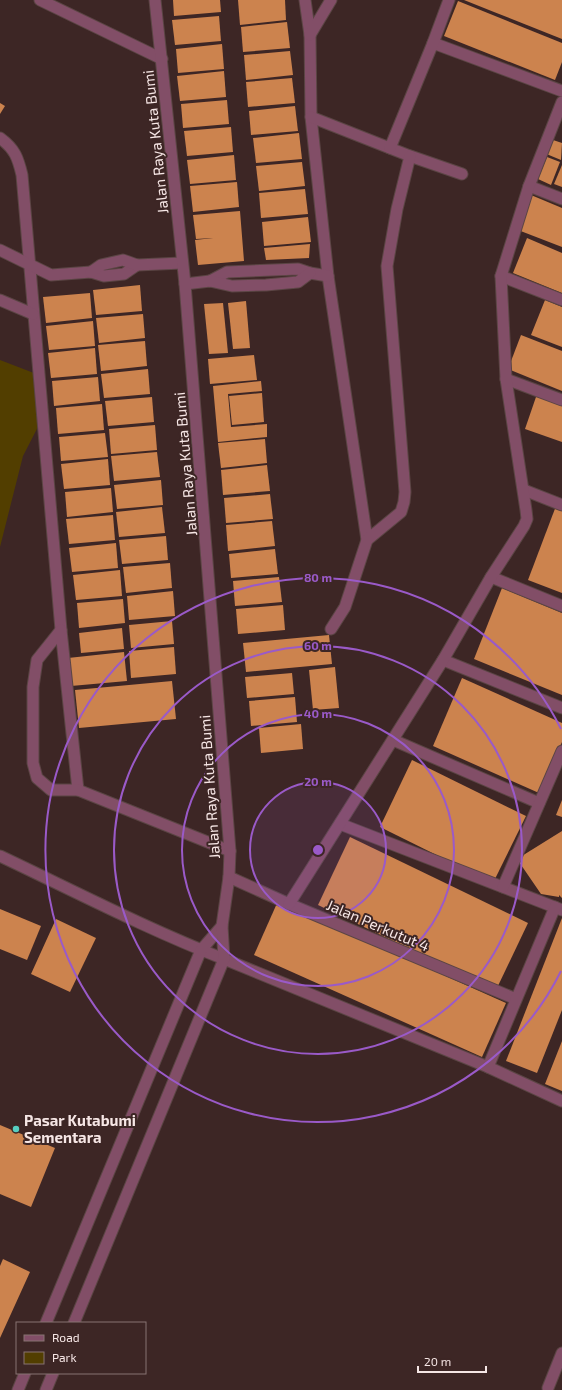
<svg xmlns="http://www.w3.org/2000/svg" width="562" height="1390" font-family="'Exo 2',sans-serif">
<rect width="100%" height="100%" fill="#3d2625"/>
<polygon fill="#523e00" points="0,360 39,375 42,419 23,456 0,547"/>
<g fill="#cc834e">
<polygon points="173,0 220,0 221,12 174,16"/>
<polygon points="238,0 285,0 286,20 240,25"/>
<polygon points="464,0 562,0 562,39 494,12"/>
<polygon points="458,1 562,43 562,62 555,80 444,36"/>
<polygon points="219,16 221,41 175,45 172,20"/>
<polygon points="287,22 290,48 243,52 241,27"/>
<polygon points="222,44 224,69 178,73 176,49"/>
<polygon points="290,51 293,75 246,80 244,55"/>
<polygon points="224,71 226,97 180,101 177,76"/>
<polygon points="292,78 295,103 248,107 246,82"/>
<polygon points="227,100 229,124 183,128 181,104"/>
<polygon points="0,103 5,106 0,114"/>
<polygon points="295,106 298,131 251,135 249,111"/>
<polygon points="231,127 233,152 187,156 184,131"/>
<polygon points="299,133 302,159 256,163 253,138"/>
<polygon points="550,139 562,143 561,160 544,153"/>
<polygon points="234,155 236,180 190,184 187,160"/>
<polygon points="547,157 560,162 551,185 538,179"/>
<polygon points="302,162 305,186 259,191 256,166"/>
<polygon points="562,165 562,187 554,184"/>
<polygon points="237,182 239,207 193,212 190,186"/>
<polygon points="305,189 308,214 261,218 259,193"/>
<polygon points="531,195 562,208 562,247 518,230"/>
<polygon points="240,211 244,261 198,265 195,240 213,238 196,239 193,215"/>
<polygon points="308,217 311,242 264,246 262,222"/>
<polygon points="527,238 562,253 562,293 513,273"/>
<polygon points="310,244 309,258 266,260 264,248"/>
<polygon points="140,285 142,311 96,315 93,290"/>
<polygon points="90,293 92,318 46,323 43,297"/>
<polygon points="545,300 562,307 562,347 531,335"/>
<polygon points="246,301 250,348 233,349 228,303"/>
<polygon points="223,303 228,353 209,354 204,304"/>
<polygon points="143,314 145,338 99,343 96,318"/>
<polygon points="93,321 95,346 49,350 46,326"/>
<polygon points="521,335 562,351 562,391 508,369"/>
<polygon points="145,341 147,366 101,371 98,345"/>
<polygon points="95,348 97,374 51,378 48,353"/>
<polygon points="254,355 257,380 210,384 208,359"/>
<polygon points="148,369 150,394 104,398 101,374"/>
<polygon points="98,377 100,401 54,406 52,381"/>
<polygon points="261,381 262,391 228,394 231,427 267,424 267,437 218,442 213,386"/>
<polygon points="262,393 264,422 232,425 229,396"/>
<polygon points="537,394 562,403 562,442 525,429"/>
<polygon points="152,397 154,422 108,426 105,401"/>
<polygon points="102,404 104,430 58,434 56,408"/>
<polygon points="155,425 157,450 111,454 109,429"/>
<polygon points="105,433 108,457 61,461 59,437"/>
<polygon points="265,439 267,463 221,468 218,443"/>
<polygon points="157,452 160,477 114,481 111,456"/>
<polygon points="108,459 110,485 64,489 61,464"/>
<polygon points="267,465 270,491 223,495 221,470"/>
<polygon points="161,480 163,505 117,509 114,485"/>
<polygon points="111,488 113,512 67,517 65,492"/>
<polygon points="270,494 273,519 226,523 224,498"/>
<polygon points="556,506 562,508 562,593 528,580"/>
<polygon points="162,507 165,533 119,537 116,512"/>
<polygon points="113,515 115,540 69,544 66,519"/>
<polygon points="272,521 275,546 228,551 226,525"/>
<polygon points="166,536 168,560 122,564 119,540"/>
<polygon points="116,543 118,568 72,572 69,548"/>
<polygon points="275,549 278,574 231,578 229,554"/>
<polygon points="170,563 172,588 126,593 123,567"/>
<polygon points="120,570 122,596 76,600 73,575"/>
<polygon points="279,577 282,602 235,606 233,581"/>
<polygon points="502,588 562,613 562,695 474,659"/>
<polygon points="173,591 175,616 129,620 127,596"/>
<polygon points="123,599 125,623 79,628 77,603"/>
<polygon points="283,605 285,630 238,634 236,609"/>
<polygon points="172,621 174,644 131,648 129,625"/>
<polygon points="122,628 124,649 81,653 79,633"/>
<polygon points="329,635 332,664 246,672 243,643"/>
<polygon points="174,647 176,674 131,678 129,651"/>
<polygon points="124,652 127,681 71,686 68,658"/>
<polygon points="335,667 339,708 313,710 309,670"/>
<polygon points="292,673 294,694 247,698 245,677"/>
<polygon points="462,678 562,723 562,742 539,793 433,746"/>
<polygon points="172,681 176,719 79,728 75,690"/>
<polygon points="295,697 297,722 251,726 249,701"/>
<polygon points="301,724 303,749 261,753 259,728"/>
<polygon points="412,760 526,816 493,883 380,827"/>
<polygon points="562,800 562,817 556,815"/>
<polygon points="562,831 562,898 559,895 559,897 541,894 517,859"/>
<polygon points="350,837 528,923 496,990 318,905"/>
<polygon points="278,901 506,1003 482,1057 254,955"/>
<polygon points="0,909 41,926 27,960 0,949"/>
<polygon points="562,918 562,1010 537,1073 506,1061"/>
<polygon points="56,919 96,938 70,992 31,974"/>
<polygon points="562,1041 562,1091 545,1084"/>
<polygon points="0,1125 55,1148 31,1207 0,1194"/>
<polygon points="3,1259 30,1272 0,1338 0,1266"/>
</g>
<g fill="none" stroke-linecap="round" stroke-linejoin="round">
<g stroke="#5b4544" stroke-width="13">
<g id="minor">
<polyline points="40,0 162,59"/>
<polyline points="305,0 310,35 311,117 328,276 367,540"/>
<polyline points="310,35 331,0"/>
<polyline points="433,43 562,91"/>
<polyline points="311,117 410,156 462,174"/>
<path d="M0 138C15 149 18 158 22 175L61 630 78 790"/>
<polyline points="390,148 433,43 449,0"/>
<polyline points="529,186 562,199"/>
<polyline points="0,250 51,275 91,272 104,276 124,274 137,265"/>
<polyline points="91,272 101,265 123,260 137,265 182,263"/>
<polyline points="501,276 562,300"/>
<polyline points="210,281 227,272 298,269 310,273 328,276"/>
<polyline points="185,284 210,281 232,286 266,285 298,282 310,273"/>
<polyline points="0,300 33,314"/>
<polyline points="506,379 562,400"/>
<polyline points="524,490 562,505"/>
<polyline points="491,577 562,606"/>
<polyline points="331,629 345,607 367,540 401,512 404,502 405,492 387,266 397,209 410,156"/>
<polyline points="61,630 37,660 33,687 33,763 37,778 51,790 78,790 230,851"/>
<polyline points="443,660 562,708"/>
<polyline points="393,740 539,803"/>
<polyline points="340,824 562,910"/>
<polyline points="229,877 289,904 516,999"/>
<polyline points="503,887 562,751"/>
<polyline points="289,904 443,660 491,577 524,526 527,519 526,510 506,379 501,276 529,186 562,102"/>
<polyline points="224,959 488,1067 562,1101"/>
<polyline points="488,1067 555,907"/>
<polyline points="548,1388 562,1353"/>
</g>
</g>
<g stroke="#5b4544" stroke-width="13">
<g id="tertiary">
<path d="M0 856C74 891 147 929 224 959"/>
<polyline points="46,1323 201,950 222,926"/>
<polyline points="74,1323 224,959 222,926 229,877 230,851 185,284 155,0"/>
<polyline points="18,1390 25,1373"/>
<polyline points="46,1390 53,1373"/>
</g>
</g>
<use href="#minor" stroke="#824e67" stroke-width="11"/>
<use href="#tertiary" stroke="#824e67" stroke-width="11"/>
</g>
<circle cx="318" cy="850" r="68" fill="#9a5ac8" fill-opacity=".12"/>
<g fill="none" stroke="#9a5ac8" stroke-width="2">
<circle cx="318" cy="850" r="68"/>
<circle cx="318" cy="850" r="136"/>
<circle cx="318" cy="850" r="204"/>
<path d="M561 971A272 272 0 1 1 561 729"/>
</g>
<circle fill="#57cec1" stroke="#3d2625" stroke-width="1.5" cx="16" cy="1129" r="4"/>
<g text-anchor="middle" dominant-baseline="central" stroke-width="4" stroke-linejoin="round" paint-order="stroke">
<g font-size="15" fill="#f6e6e5" stroke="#3d2625">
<text transform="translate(155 142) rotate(-96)">Jalan Raya Kuta Bumi</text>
<text transform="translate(185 464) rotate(-95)">Jalan Raya Kuta Bumi</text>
<text transform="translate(209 787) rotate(-94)">Jalan Raya Kuta Bumi</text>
<text transform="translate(378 925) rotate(23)">Jalan Perkutut 4</text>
</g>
<g font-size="15" font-weight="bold" fill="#f6e6e5" stroke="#3d2625" text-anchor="start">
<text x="24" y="1120">Pasar Kutabumi<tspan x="24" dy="17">Sementara</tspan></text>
</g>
</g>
<circle cx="318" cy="850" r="6" fill="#9a5ac8" stroke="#3d2625" stroke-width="2"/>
<g font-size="12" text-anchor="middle" font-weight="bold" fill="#9a5ac8" stroke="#3d2625" stroke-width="4" stroke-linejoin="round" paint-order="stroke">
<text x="318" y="582">80 m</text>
<text x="318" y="650">60 m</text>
<text x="318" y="718">40 m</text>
<text x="318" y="786">20 m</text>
</g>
<rect x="16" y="1322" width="130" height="52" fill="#3d2625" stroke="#877372"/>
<rect x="24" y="1335" width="20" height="6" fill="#824e67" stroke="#877372"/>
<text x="52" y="1342" font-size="12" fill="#f6e6e5">Road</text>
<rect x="24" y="1352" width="20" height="12" fill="#523e00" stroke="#877372"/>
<text x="52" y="1362" font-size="12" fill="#f6e6e5">Park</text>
<path d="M418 1366v6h68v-6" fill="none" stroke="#f6e6e5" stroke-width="2"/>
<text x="424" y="1366" font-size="12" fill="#f6e6e5" stroke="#3d2625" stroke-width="3" paint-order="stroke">20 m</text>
</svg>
